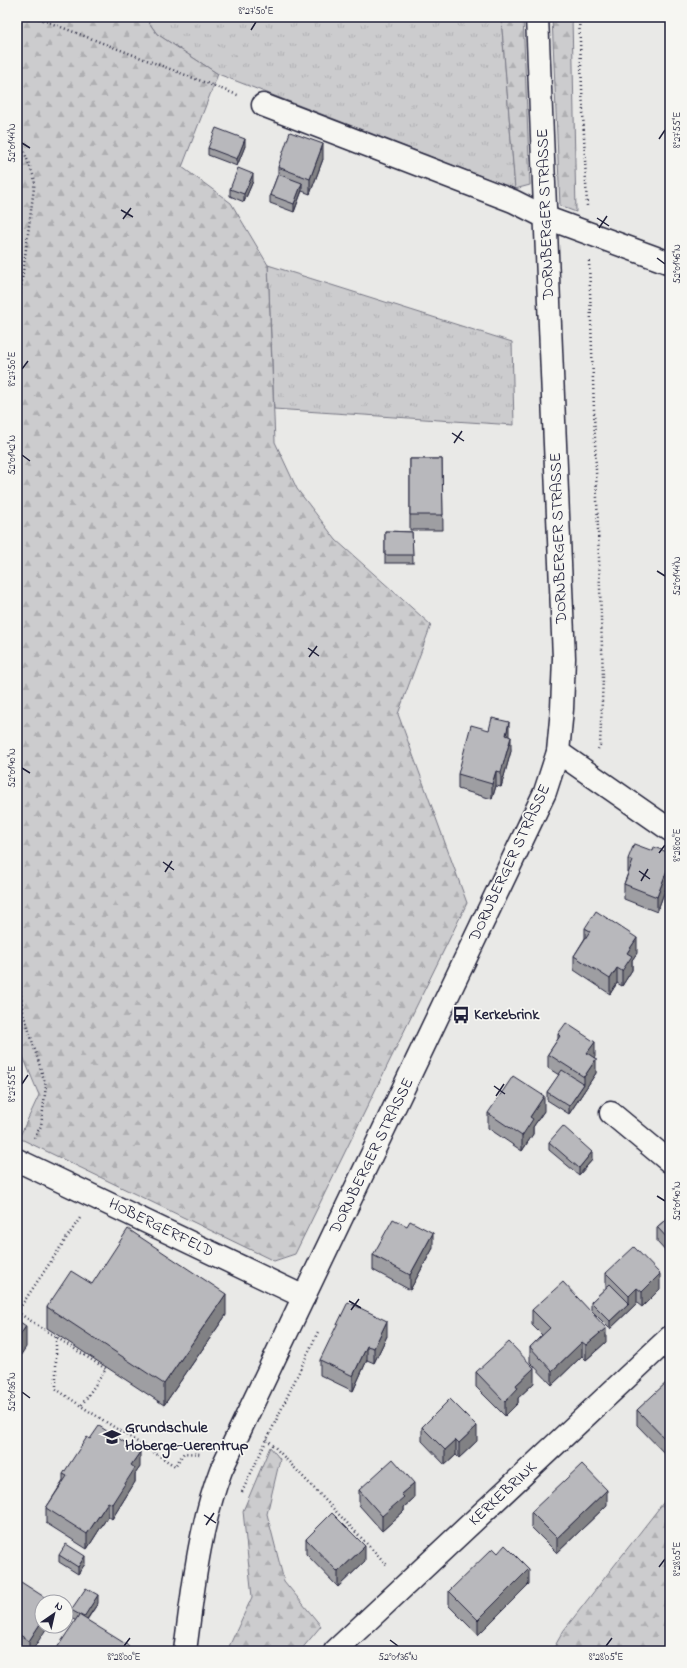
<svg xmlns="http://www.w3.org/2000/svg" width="687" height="1668" font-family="'Indie Flower',sans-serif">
<defs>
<pattern id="grass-tufts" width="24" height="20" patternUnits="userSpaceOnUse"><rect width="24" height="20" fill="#ccccce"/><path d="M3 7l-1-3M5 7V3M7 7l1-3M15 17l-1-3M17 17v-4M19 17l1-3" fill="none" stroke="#afafb2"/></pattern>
<pattern id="forest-firs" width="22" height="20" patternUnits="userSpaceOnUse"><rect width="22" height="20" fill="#ccccce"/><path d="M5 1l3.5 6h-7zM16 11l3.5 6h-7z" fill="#afafb2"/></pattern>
</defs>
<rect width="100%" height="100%" fill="#e9e9e7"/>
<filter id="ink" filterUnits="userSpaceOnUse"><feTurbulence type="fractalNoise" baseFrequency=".025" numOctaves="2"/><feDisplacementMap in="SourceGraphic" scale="8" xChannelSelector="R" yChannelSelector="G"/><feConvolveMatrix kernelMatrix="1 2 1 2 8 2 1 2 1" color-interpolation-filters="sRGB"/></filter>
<g filter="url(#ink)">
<g fill="url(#grass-tufts)" stroke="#777784">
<polygon points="145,17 501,17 515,189 218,74 157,34"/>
<polygon points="268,265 512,342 514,425 274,409"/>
</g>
<g fill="url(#forest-firs)" stroke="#777784">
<polygon points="17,17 145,17 157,34 218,74 182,167 231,203 268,265 275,442 297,489 336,540 431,625 398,714 467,903 295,1254 274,1261 19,1138 39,1095 17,1042"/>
<polygon points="501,17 523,17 530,185 515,189"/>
<polygon points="552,17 572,17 576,212 560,206"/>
<polygon points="270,1447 280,1459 267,1514 284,1581 321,1626 300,1651 227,1651 252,1597 243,1511"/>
<polygon points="670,1494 670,1651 552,1651 564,1630"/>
</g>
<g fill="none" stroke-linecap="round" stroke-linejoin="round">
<g stroke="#22223b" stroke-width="25">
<g id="minor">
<polyline points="263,105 513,201 547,218 670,263"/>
<polyline points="558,752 670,830"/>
<polyline points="611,1113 670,1162"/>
<polyline points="17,1160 304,1297"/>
<path d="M185 1651C193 1590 199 1528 221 1470L545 792 558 752 562 709 564 658 537 17"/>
<polyline points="335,1651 670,1337"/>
</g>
</g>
<g stroke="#22223b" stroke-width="2.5" stroke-dasharray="1 3" stroke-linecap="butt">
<polyline points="35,17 240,96"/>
<polyline points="579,17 587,206"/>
<polyline points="17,133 35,180 17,318"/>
<polyline points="589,261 603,678 600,745 598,749"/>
<polyline points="17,947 22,1008 46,1086 41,1126 33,1140"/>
<polyline points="17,1312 106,1369 81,1406 175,1466 184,1453 201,1454"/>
<polyline points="17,1312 80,1218"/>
<polyline points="56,1337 56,1389 81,1406"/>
<polyline points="267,1439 388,1566"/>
<polyline points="242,1492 318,1332"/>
</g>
<use href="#minor" stroke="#f6f6f2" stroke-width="22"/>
</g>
<g fill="#9e9ea2" stroke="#22223b">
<polygon points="245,146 237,166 208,155 208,148"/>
<polygon points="323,159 310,194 302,191 294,212 270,203 270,195 278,174 278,167"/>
<polygon points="253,181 244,202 230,196 230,189"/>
<polygon points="410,459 442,459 443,530 410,530"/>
<polygon points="385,531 412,532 413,563 385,563"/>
<polygon points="509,736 511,751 501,787 496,786 492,799 458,789 458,774"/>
<polygon points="667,856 670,857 670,877 657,912 624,899 624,884 628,873 628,859"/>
<polygon points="585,928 637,953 632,960 632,970 622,986 617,983 610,994 574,970 574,956 585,938"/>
<polygon points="558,1034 595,1057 594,1058 596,1073 569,1114 547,1100 547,1092 559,1075 548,1068 548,1054 558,1039"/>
<polygon points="544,1111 533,1127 533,1134 522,1151 488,1128 488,1113"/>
<polygon points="549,1142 592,1160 579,1175 549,1150"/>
<polygon points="670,1216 670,1256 657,1242 657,1227"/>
<polygon points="433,1248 410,1290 373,1270 373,1255"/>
<polygon points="606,1273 660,1289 642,1307 637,1303 610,1329 591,1310 591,1302 606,1288"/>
<polygon points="92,1284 226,1315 164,1405 47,1328 47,1307"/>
<polygon points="532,1310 606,1342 586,1360 582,1356 552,1385 530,1362 530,1347 542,1335 532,1325"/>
<polygon points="387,1336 374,1363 367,1360 353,1391 320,1375 320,1360"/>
<polygon points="476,1372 534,1383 518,1398 518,1403 505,1416 476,1387"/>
<polygon points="670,1383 670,1459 637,1425 637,1410"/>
<polygon points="422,1427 477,1441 459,1458 456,1455 445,1465 422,1441"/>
<polygon points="140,1467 135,1474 135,1482 112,1519 108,1516 87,1549 46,1523 46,1508 63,1481 63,1474"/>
<polygon points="359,1490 414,1498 404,1507 404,1511 382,1531 359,1505"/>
<polygon points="607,1505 557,1553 531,1527 531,1512"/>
<polygon points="306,1539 365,1561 338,1587 306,1554"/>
<polygon points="498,1553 529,1584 478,1635 449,1606 449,1591"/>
<polygon points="59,1555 85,1564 78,1574 59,1562"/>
<polygon points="17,1588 32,1651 21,1651 17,1648"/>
<polygon points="98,1603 87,1620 129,1651 71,1618 71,1610"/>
</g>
<g fill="#818184" stroke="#22223b">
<polygon points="245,139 245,146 237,166 237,159"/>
<polygon points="323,144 323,159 310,194 310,179"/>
<polygon points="253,174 253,181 244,202 244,194"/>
<polygon points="302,183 302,190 294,212 294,204"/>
<polygon points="509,722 509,737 506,735"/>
<polygon points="511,737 511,751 501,787 501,772"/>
<polygon points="496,771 496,786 492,799 492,784"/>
<polygon points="670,862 670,877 657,912 657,897"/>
<polygon points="637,938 637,953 632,960 632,970 622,986 622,971 627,953"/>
<polygon points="617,968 617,983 610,994 610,979"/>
<polygon points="595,1042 595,1057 587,1068 587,1053"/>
<polygon points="596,1059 596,1073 569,1114 569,1106 584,1084 584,1077"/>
<polygon points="544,1096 544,1111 533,1127 533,1134 522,1151 522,1136 530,1117"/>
<polygon points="592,1152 592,1160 579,1175 579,1168"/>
<polygon points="433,1233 433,1248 410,1290 410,1275"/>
<polygon points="660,1274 660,1289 642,1307 642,1292"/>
<polygon points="637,1288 637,1303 610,1329 610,1321 629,1303 629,1296"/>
<polygon points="226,1294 226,1315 164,1405 164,1384"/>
<polygon points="387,1321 387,1336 374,1363 374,1348"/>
<polygon points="26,1326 26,1347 17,1361 17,1340"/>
<polygon points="606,1328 606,1342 586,1360 586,1345"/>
<polygon points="582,1342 582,1356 552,1385 552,1371"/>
<polygon points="367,1346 367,1360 353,1391 353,1376"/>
<polygon points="534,1368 534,1383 518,1398 518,1403 505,1416 505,1402 516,1385"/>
<polygon points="477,1426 477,1441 459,1458 459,1443"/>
<polygon points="456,1440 456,1455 445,1465 445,1450"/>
<polygon points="140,1452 140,1467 135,1474 135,1482 112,1519 112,1504 131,1465"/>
<polygon points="414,1483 414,1498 404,1507 404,1511 382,1531 382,1516 401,1494"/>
<polygon points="607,1490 607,1505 557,1553 557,1538"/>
<polygon points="108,1502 108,1516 87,1549 87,1534"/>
<polygon points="365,1546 365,1561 338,1587 338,1572"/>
<polygon points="85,1556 85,1564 78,1574 78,1567"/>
<polygon points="529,1569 529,1584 478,1635 478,1620"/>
<polygon points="98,1595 98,1603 83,1625 83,1618"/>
<polygon points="42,1621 42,1626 48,1626 32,1651 29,1651 29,1641"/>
<polygon points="129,1646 129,1651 125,1651"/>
</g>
<g fill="#b8b8bc" stroke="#22223b">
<polygon points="216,128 245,139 237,159 208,148"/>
<polygon points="290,132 323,144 310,179 278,167"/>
<polygon points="238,168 253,174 244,194 230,189"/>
<polygon points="278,174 302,183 294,204 270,195"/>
<polygon points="410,459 442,459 443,515 410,515"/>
<polygon points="385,531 412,532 413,555 385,555"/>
<polygon points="492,718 509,722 506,735 511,737 501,772 496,771 492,784 458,774 471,725 489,730"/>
<polygon points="634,844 653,851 654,847 667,852 666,856 670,857 670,862 657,897 624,884 633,861 628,859"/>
<polygon points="596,911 637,938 627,953 632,956 622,971 617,968 610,979 574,956 590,931 585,928"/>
<polygon points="566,1023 595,1042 587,1053 596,1059 584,1077 548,1054 560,1036 558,1034"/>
<polygon points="562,1070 584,1084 569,1106 547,1092"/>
<polygon points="513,1076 544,1096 530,1117 533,1119 522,1136 488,1113"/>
<polygon points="563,1126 592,1152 579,1168 549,1142"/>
<polygon points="670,1216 670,1241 657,1227"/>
<polygon points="393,1219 407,1226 410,1221 433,1233 410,1275 373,1255"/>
<polygon points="128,1229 226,1294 164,1384 47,1307 71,1271 92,1284"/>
<polygon points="634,1247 660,1274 642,1292 637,1288 629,1296 606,1273"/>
<polygon points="563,1282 606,1328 586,1345 582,1342 552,1371 530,1347 550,1328 532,1310"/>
<polygon points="610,1284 629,1303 610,1321 591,1302"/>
<polygon points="348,1302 387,1321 374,1348 367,1346 353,1376 320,1360"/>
<polygon points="17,1320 26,1326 17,1340"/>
<polygon points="509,1342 534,1368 516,1385 518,1388 505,1402 476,1372"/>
<polygon points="668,1381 670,1383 670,1444 637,1410"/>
<polygon points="450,1399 477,1426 459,1443 456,1440 445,1450 422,1427"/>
<polygon points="99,1426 140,1452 131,1465 135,1468 112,1504 108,1502 87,1534 46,1508 67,1476 63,1474 87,1437 90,1439"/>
<polygon points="393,1459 414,1483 401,1494 404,1497 382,1516 359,1490"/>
<polygon points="582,1464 607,1490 557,1538 531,1512"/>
<polygon points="332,1513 365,1546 338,1572 306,1539"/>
<polygon points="66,1544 85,1556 78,1567 59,1555"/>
<polygon points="505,1545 529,1569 478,1620 449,1591 493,1548 498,1553"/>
<polygon points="21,1582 52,1602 42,1602 42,1621 29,1641 17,1633 17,1588"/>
<polygon points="86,1588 98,1595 84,1617 71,1610"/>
<polygon points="79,1615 129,1646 125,1651 55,1651"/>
</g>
</g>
<path fill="none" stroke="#22223b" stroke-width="1.5" d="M251 30 256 22M659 139 665 130M22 143 30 148M121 210 133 217M597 218 609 226M123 219 131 208M599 228 607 216M657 258 665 264M22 369 28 361M452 433 464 441M454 443 462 431M22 455 30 461M657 571 665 576M308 648 319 656M309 657 317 646M22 768 30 773M659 853 665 845M163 862 174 870M639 871 650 879M165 872 172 861M641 881 648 869M22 1084 28 1075M494 1086 505 1094M496 1096 504 1084M657 1196 665 1201M349 1301 361 1308M351 1310 359 1299M22 1392 30 1398M204 1515 216 1523M206 1525 214 1513M659 1567 665 1559M390 1640 398 1646M124 1646 130 1638M606 1646 612 1638"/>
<defs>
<g id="bus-bare" transform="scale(1.38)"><path d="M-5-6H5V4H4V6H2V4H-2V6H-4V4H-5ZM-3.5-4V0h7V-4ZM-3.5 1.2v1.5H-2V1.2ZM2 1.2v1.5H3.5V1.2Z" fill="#22223b" stroke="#f6f6f2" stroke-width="2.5" paint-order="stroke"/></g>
<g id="school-bare" transform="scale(1.38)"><path d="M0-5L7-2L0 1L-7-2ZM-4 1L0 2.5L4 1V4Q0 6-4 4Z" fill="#22223b" stroke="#f6f6f2" stroke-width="2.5" paint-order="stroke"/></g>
</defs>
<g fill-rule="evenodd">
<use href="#bus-bare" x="461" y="1015"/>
<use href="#school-bare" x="112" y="1437"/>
</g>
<g text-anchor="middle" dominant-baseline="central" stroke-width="3.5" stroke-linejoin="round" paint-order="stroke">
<g font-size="16" fill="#22223b" stroke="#f6f6f2">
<text transform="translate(546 214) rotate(-92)">DORNBERGER STRASSE</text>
<text transform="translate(559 538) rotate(-92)">DORNBERGER STRASSE</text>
<text transform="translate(510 863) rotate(-65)">DORNBERGER STRASSE</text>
<text transform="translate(372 1156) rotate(-64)">DORNBERGER STRASSE</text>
<text transform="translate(161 1228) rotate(26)">HOBERGERFELD</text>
<text transform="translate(503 1494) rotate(-43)">KERKEBRINK</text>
</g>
<g font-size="16" font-weight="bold" fill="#22223b" stroke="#f6f6f2" text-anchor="start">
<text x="474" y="1015">Kerkebrink</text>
<text x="125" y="1428">Grundschule<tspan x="125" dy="18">Hoberge-Uerentrup</tspan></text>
</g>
</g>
<rect width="687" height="1668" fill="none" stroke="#f6f6f2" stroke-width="44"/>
<g transform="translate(54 1614) rotate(34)"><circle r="19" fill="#f6f6f2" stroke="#a1a1a9"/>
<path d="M0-3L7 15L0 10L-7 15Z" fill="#22223b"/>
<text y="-6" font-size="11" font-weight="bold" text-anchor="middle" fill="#22223b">N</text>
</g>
<rect x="22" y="22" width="643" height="1624" fill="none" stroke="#22223b" stroke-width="1.5"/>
<g font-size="10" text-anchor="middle" fill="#22223b">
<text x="256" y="14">8°27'50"E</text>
<text transform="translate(676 130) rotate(-90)" y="4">8°27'55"E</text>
<text transform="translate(11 143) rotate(-90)" y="4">52°01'44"N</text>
<text transform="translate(676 264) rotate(-90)" y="4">52°01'46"N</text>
<text transform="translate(11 369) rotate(-90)" y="4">8°27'50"E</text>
<text transform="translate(11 455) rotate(-90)" y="4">52°01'42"N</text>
<text transform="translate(676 576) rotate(-90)" y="4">52°01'44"N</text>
<text transform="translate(11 768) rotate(-90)" y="4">52°01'40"N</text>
<text transform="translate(676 845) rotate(-90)" y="4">8°28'00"E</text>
<text transform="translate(11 1084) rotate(-90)" y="4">8°27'55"E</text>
<text transform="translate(676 1201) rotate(-90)" y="4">52°01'40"N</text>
<text transform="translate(11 1392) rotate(-90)" y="4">52°01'36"N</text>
<text transform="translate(676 1559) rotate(-90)" y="4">8°28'05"E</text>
<text x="124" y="1660">8°28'00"E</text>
<text x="398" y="1660">52°01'36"N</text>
<text x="606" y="1660">8°28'05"E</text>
</g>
</svg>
